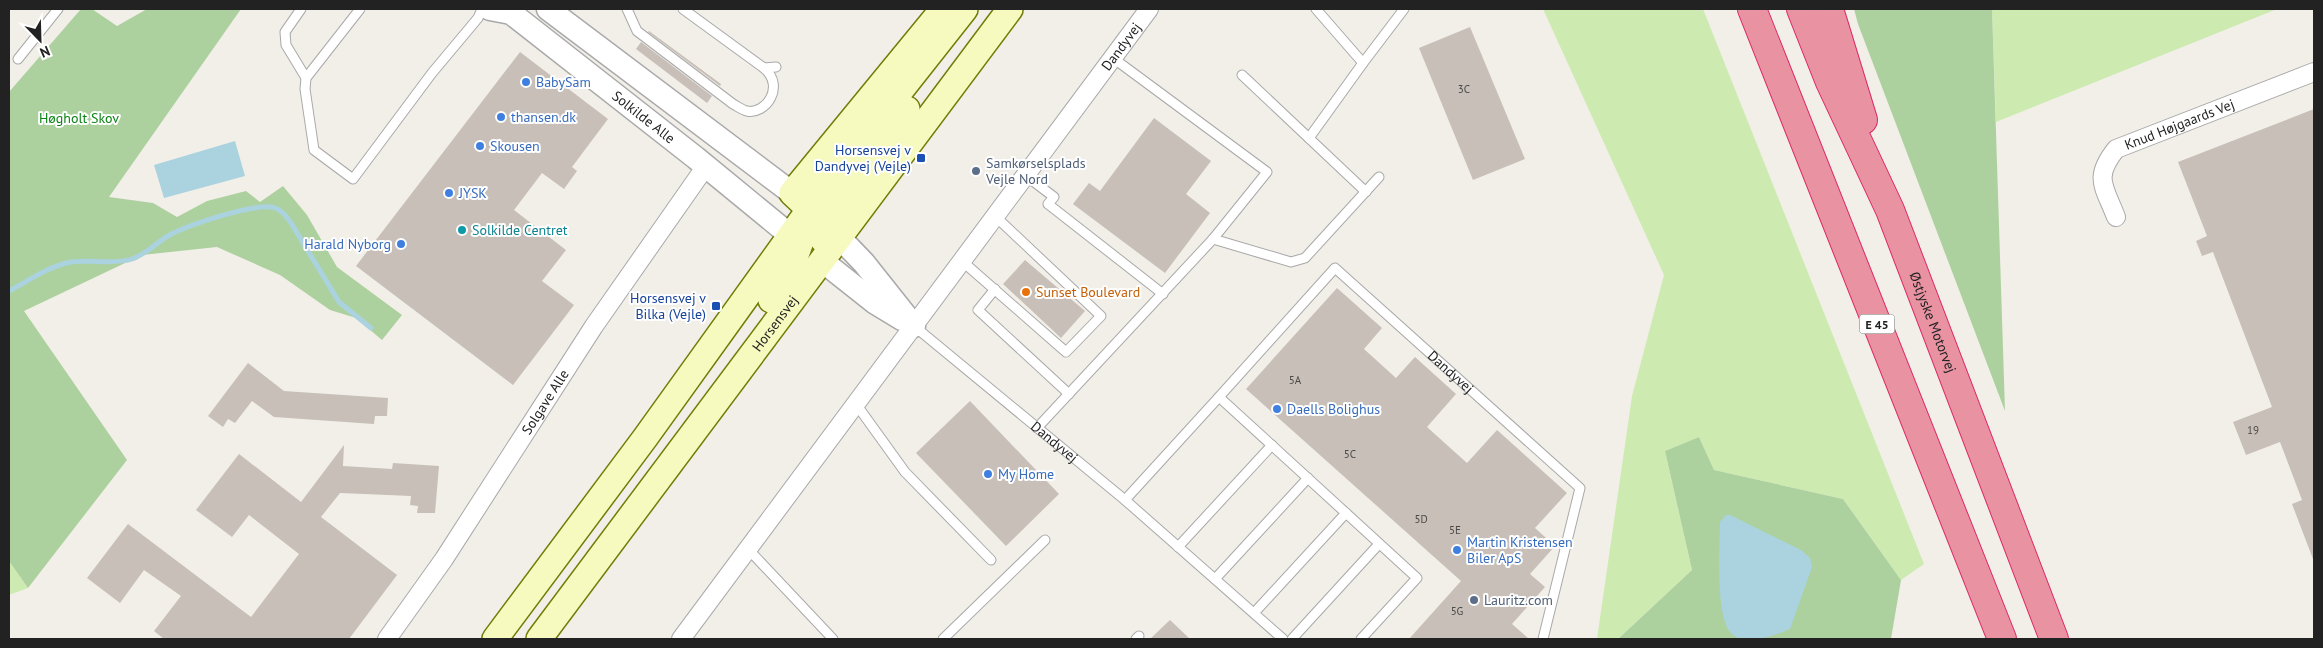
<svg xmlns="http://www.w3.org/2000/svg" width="2323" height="648" font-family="'PT Sans',sans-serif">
<rect width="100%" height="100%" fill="#f2efe9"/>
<g fill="#cdebb0">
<polygon points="1543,9 1703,9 1924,564 1901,580 1843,499 1714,470 1699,437 1665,451 1692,570 1618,639 1597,639 1632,396 1664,275"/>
<polygon points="1992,9 2277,9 1996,122"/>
<polygon points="9,561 28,588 9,595"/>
</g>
<g fill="#add19e">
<polygon points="81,9 92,9 117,26 147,9 241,9 109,197 153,203 177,217 207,201 246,191 260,202 283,186 307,215 337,267 402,315 382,340 356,318 330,310 280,275 217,247 142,255 24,311 127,460 28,588 9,561 9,92"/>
<polygon points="1854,9 1992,9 2005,411 1858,24"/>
<polygon points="1699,437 1714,470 1843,499 1901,580 1891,639 1618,639 1692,570 1665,451"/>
</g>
<g fill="#aad3df">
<polygon points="235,141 245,176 164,198 154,165"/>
<path d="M1726 515H1730L1801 550 1810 558 1812 567 1790 629C1776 635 1744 647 1731 633 1715 616 1720 546 1720 522Z"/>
</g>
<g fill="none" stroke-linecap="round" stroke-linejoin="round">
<path stroke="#aad3df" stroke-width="5" d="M9 291C28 281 49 266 71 262 91 259 114 265 132 259 146 254 156 243 168 236 187 225 249 205 271 207 280 208 286 216 291 223L339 302 371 328"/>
</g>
<g fill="#c7bfb8">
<polygon points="1470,27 1525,159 1473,180 1419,48"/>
<polygon points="649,31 721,84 720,86 648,32"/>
<polygon points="641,42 712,96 707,103 636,49"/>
<polygon points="520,52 608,119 572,167 577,171 564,189 542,173 514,210 566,250 542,281 574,305 513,385 356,266"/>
<polygon points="2314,109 2314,559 2313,559 2292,504 2302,500 2280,442 2246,455 2233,422 2272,407 2213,252 2202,256 2196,241 2207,236 2178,162"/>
<polygon points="1154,118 1211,161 1186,194 1210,213 1165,273 1073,204 1089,183 1100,191"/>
<polygon points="1025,260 1085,311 1061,338 1003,284"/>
<polygon points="1337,288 1382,328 1364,349 1396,378 1415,357 1456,394 1427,427 1467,463 1497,430 1567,493 1535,528 1555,546 1530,574 1545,587 1512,624 1529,639 1409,639 1461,581 1246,389"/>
<polygon points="248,363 284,391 388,398 387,416 375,416 374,424 274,417 252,401 235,423 228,419 223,427 208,416"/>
<polygon points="970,401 1059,494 1006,546 916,453"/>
<polygon points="344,445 343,466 392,469 393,463 439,466 435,513 417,513 418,506 410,505 411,496 340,493 321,517 397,575 349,639 164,639 154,631 181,596 144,570 120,603 87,578 128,524 251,617 299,554 249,515 232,537 196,510 239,454 301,502"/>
<polygon points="1170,620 1190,639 1150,639"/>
</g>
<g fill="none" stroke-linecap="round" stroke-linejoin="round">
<g stroke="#a9a9a9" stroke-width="11">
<g id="service">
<polyline points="301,9 285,32 286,45 306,78"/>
<polyline points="360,9 306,78 305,89 314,150 353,179 432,73 478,18 482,9"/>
<path d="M627 9 637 31 733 104C737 106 742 110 747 111 765 115 786 87 764 68"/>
<polyline points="683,9 764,68 776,67"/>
<polyline points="1316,9 1363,63 1404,9"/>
<polyline points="18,59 58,9"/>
<polyline points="1242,75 1366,192"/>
<polyline points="1309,138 1363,63"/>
<polyline points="1025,175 1054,197 1048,204 1163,294"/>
<polyline points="1213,239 1291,262 1305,258 1379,177"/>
<polyline points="962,261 1066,352 1101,316 995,216"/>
<polyline points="995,289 978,310 1069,394"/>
<path id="s1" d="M914 326 1125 500 1283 639"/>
<path id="s2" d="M1219 397 1335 268 1580 488 1543 639"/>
<polyline points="856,404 905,472 991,560"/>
<polyline points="1037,428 1213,239 1267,172 1113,58"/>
<polyline points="1125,500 1219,397 1417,578 1361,639"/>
<polyline points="1178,547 1272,445"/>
<polyline points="749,550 833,639"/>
<polyline points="1215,579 1308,478"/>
<polyline points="1254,613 1346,513"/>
<polyline points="943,639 1045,540"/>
<polyline points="1136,639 1139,636"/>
<polyline points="1292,639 1379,544"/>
</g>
</g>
<g stroke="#a9a9a9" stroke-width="20">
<g id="minor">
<path id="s3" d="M2116 217C2104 186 2093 178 2116 149L2314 72"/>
<path id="s4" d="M387 639 444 559 594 326 706 166"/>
<path id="s5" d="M681 639 1149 9"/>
</g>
</g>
<g stroke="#a9a9a9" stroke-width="25">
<g id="tertiary">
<path id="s6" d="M490 9 511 13 696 158 791 236"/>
<polyline points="548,9 792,193"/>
<polyline points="839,237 864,263 914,326"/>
<polyline points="821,260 874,302 902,319"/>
</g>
</g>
<g stroke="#707d05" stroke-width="28">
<g id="secondary">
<polyline points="839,237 792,193 943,9"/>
<polyline points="823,240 825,223 907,109"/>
<polyline points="771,300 789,275 806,227"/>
<polyline points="495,639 645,438 834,175 965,9"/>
<path id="s7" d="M539 639 1010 9"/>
</g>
</g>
<g stroke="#dc2a67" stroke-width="30">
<g id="motorway">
<polyline points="1752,9 2002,639"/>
<path id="s8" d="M1801 9 1830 82 1890 210 2054 639"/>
<polyline points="1829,9 1863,120"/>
</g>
</g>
<use href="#service" stroke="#fff" stroke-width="9"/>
<use href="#minor" stroke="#fff" stroke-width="18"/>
<use href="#tertiary" stroke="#fff" stroke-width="22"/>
<use href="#secondary" stroke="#f7fabf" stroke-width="25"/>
<use href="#motorway" stroke="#e892a2" stroke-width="28"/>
</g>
<g fill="#3f7fe0" stroke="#fff" stroke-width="2">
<circle cx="526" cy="82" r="5"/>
<circle cx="501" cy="117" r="5"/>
<circle cx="480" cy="146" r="5"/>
<circle cx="449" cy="193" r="5"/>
<circle cx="401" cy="244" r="5"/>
<circle cx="1277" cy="409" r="5"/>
<circle cx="988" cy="474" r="5"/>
<circle cx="1457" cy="550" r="5"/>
</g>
<g fill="#1a4fb4" stroke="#fff" stroke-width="2">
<rect x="916" y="153" width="10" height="10" rx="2.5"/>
<rect x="711" y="301" width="10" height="10" rx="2.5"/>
</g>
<g fill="#5c6f8a" stroke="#fff" stroke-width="2">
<circle cx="976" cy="171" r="5"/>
<circle cx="1474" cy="600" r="5"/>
</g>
<circle fill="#0f9aa8" stroke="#fff" stroke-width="2" cx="462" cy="230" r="5"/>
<circle fill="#e8710a" stroke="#fff" stroke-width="2" cx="1026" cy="292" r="5"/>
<g text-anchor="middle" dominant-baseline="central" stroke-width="4" stroke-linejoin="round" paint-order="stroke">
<g font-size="11" fill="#4b4948">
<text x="1464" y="89">3C</text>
<text x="1295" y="380">5A</text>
<text x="2253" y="430">19</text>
<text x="1350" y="454">5C</text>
<text x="1421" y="519">5D</text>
<text x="1455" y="530">5E</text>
<text x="1457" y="611">5G</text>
</g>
<rect fill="#fff" stroke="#646464" stroke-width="1" x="1859.5" y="314.5" width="35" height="19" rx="4"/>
<g font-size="12" font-weight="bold" fill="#222">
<text x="1877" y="324">E 45</text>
</g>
<g font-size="14" fill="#222" stroke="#fff">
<text stroke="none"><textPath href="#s5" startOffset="738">Dandyvej</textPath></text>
<text stroke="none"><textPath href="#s6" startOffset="190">Solkilde Alle</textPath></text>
<text stroke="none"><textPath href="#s3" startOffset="142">Knud Højgaards Vej</textPath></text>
<text stroke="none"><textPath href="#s8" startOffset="340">Østjyske Motorvej</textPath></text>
<text stroke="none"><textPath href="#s7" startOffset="394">Horsensvej</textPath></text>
<text stroke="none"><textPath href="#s2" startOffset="329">Dandyvej</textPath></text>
<text stroke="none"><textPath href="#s4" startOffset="285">Solgave Alle</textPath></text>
<text stroke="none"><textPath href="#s1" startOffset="182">Dandyvej</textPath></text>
</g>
<g font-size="14" fill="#366cbe" stroke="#fff" text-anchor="start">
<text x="536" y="82">BabySam</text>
<text x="511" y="117">thansen.dk</text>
<text x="490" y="146">Skousen</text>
<text x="459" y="193">JYSK</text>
<text x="391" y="244" text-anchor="end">Harald Nyborg</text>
<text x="1287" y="409">Daells Bolighus</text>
<text x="998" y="474">My Home</text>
<text x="1467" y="542">Martin Kristensen<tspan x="1467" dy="16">Biler ApS</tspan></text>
</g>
<g font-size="14" fill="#0c8416" stroke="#fff">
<text x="79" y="118">Høgholt Skov</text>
</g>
<g font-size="14" fill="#164399" stroke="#fff" text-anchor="end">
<text x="911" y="150">Horsensvej v<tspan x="911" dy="16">Dandyvej (Vejle)</tspan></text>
<text x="706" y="298">Horsensvej v<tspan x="706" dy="16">Bilka (Vejle)</tspan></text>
</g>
<g font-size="14" fill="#4e5e75" stroke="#fff" text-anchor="start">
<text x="986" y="163">Samkørselsplads<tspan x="986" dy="16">Vejle Nord</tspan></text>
<text x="1484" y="600">Lauritz.com</text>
</g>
<g font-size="14" fill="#0d838f" stroke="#fff" text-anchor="start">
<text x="472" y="230">Solkilde Centret</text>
</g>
<g font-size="14" fill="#c56008" stroke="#fff" text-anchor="start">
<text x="1036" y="292">Sunset Boulevard</text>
</g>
</g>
<rect width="2323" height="648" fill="none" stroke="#222222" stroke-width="20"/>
<g transform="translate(40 40) rotate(157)" stroke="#ffffff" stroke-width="4" paint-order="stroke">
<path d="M0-4L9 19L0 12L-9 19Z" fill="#222222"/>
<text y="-8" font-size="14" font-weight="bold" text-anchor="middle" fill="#222222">N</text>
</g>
</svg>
